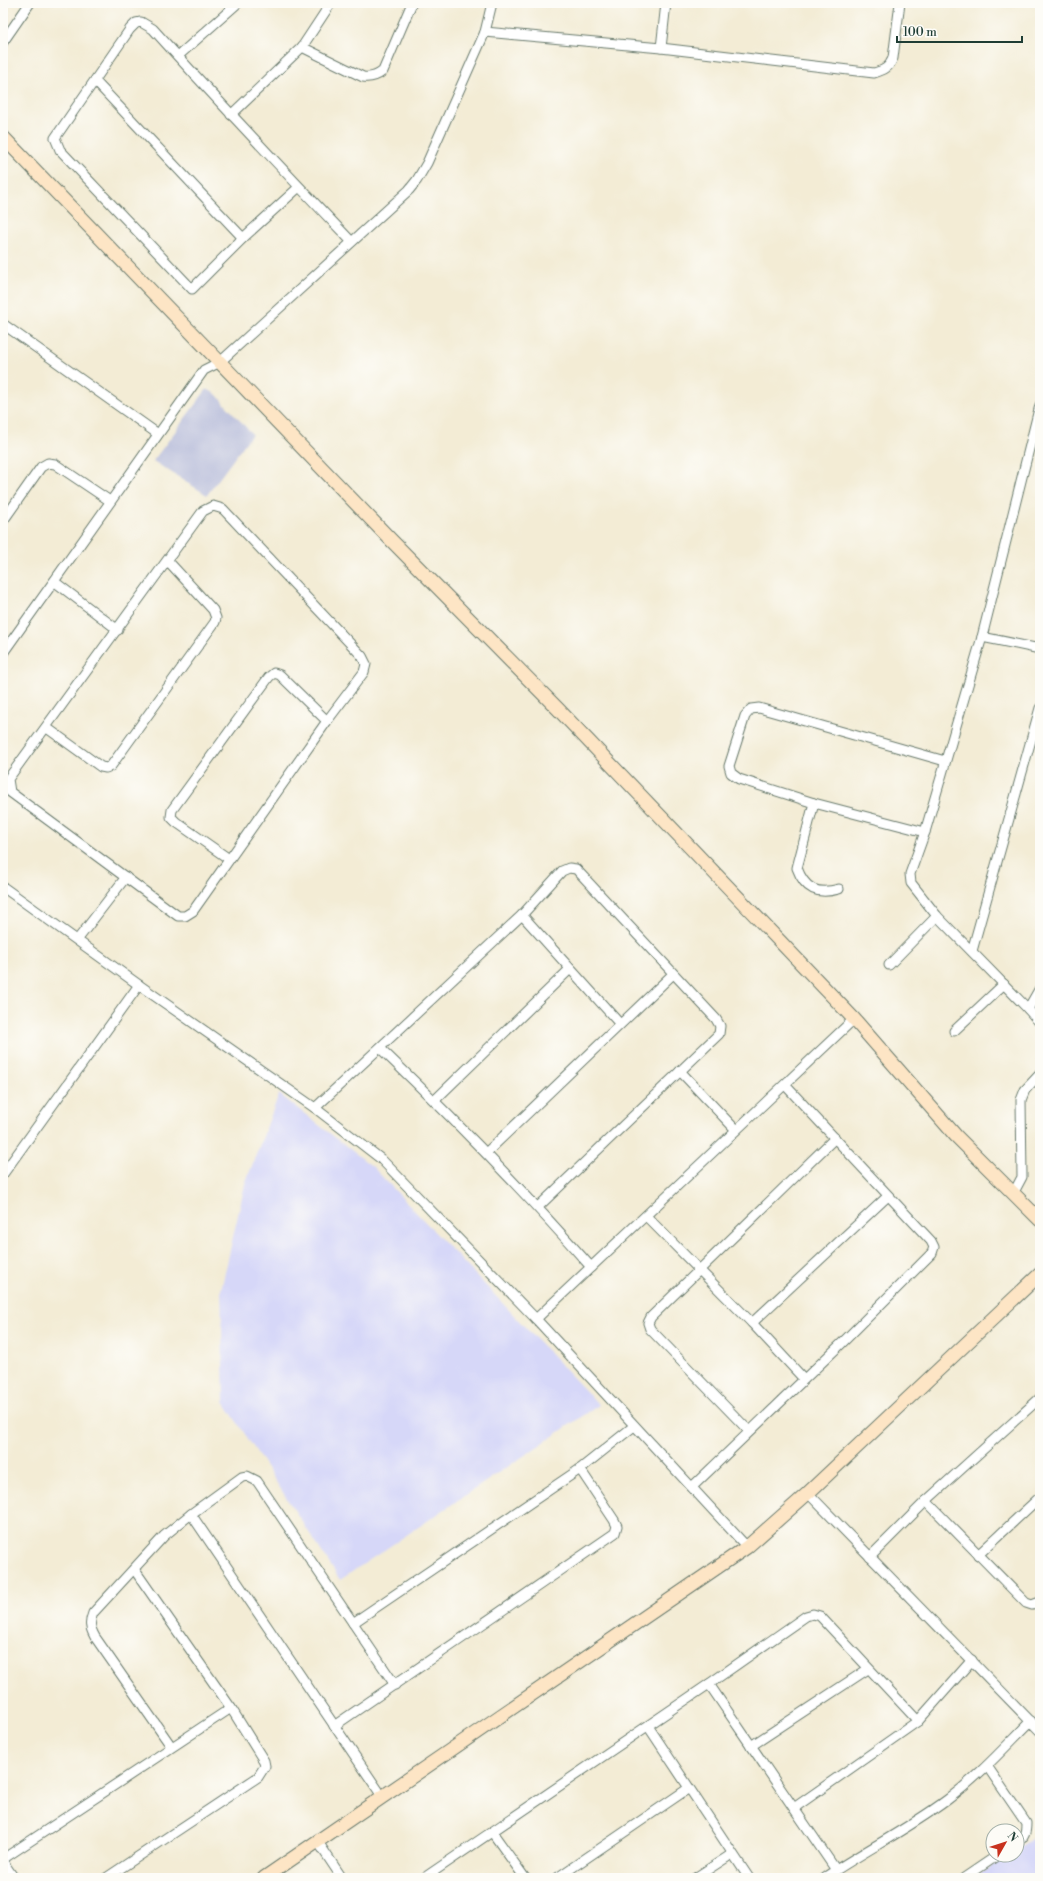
<svg xmlns="http://www.w3.org/2000/svg" width="1043" height="1881" font-family="'Libre Bodoni',serif">
<rect width="100%" height="100%" fill="#fdfcf7"/>
<filter id="ink" filterUnits="userSpaceOnUse"><feTurbulence type="fractalNoise" baseFrequency=".025" numOctaves="2"/><feDisplacementMap in="SourceGraphic" scale="8" xChannelSelector="R" yChannelSelector="G"/><feConvolveMatrix kernelMatrix="1 2 1 2 8 2 1 2 1" color-interpolation-filters="sRGB"/></filter>
<filter id="wash" filterUnits="userSpaceOnUse"><feTurbulence type="fractalNoise" baseFrequency=".012" numOctaves="4" result="noise"/><feDisplacementMap in="SourceGraphic" scale="16" xChannelSelector="R" yChannelSelector="G"/><feGaussianBlur stdDeviation="0.9" result="paint"/><feColorMatrix in="noise" values="0 0 0 0 0 0 0 0 0 0 0 0 0 0 0 0 0 1.4 0 .05"/><feComposite in="paint" operator="in"/></filter>
<g filter="url(#wash)">
<rect width="100%" height="100%" fill="#f3ecd5"/>
<g fill="#d6d7f8">
<polygon points="279,1094 373,1167 599,1405 340,1580 224,1402 221,1290 245,1184"/>
<polygon points="1040,1833 1040,1878 973,1878 1008,1855 1017,1855 1017,1849"/>
</g>
<polygon fill="#bec2dd" points="207,389 216,394 252,434 207,495 153,461"/>
</g>
<g filter="url(#ink)">
<g fill="none" stroke-linecap="round" stroke-linejoin="round">
<g stroke="#697a6c" stroke-width="11">
<g id="street">
<path d="M485 32 661 48 874 73C884 70 889 68 893 58L900 3"/>
<polyline points="3,42 30,3"/>
<path d="M302 47 363 77C371 78 377 76 383 71L412 3"/>
<polyline points="661,48 666,3"/>
<polyline points="178,56 238,3"/>
<polyline points="95,81 243,238"/>
<polyline points="231,115 302,47 331,3"/>
<path d="M299 187 243 238 192 289 60 150 55 138 130 29 136 23 141 22 153 29C218 101 284 171 351 241"/>
<polyline points="3,324 158,434"/>
<polyline points="1040,405 982,637 925,832 910,874 911,883 937,916 1028,1009 1040,1023"/>
<polygon points="213,506 223,509 362,656 366,664 364,672 327,721 193,911 185,916 178,916 10,792 8,779 203,511"/>
<polyline points="3,521 41,467 48,463 55,464 110,501"/>
<polyline points="55,582 118,630"/>
<polyline points="982,637 1040,649"/>
<polyline points="3,653 204,370 220,362 409,190 417,180 427,163 485,32 492,3"/>
<polyline points="47,728 101,767 106,768 111,766 215,622 216,618 213,610 168,561"/>
<path d="M814 803 797 868C805 890 818 895 839 889"/>
<polyline points="925,832 814,803 739,779 731,773 729,766 745,716 751,709 759,708 945,761"/>
<polyline points="229,859 176,822 171,817 172,810 269,677 274,673 280,675 327,721"/>
<polyline points="3,887 139,985 315,1108 381,1159 536,1319 747,1547"/>
<polyline points="522,915 620,1024"/>
<polyline points="78,939 126,877"/>
<polyline points="972,951 1040,708"/>
<polyline points="889,965 937,916"/>
<polyline points="1028,1009 1040,988"/>
<polyline points="954,1031 1004,984"/>
<path d="M380 1048C453 1118 524 1191 591 1267"/>
<polyline points="680,1071 736,1130"/>
<polyline points="435,1100 570,969"/>
<polyline points="315,1108 522,915 562,871 569,868 576,869 716,1019 720,1026 719,1034 538,1207"/>
<polyline points="486,1153 673,974"/>
<polyline points="3,1174 139,985"/>
<polyline points="1013,1194 1022,1177 1021,1100 1025,1090 1040,1074"/>
<polyline points="646,1216 752,1323 804,1379"/>
<polyline points="536,1319 854,1019"/>
<polyline points="752,1323 888,1196"/>
<polyline points="749,1431 650,1329 648,1323 651,1317 835,1138"/>
<polyline points="692,1487 841,1344 932,1253 934,1247 931,1241 785,1085"/>
<polyline points="808,1493 1040,1731"/>
<polyline points="926,1501 1026,1603 1032,1605 1040,1602"/>
<polyline points="191,1514 382,1796"/>
<polyline points="978,1555 1040,1497"/>
<polyline points="870,1557 926,1501 1040,1398"/>
<polyline points="353,1623 580,1469 634,1426"/>
<polyline points="709,1684 836,1870"/>
<polyline points="334,1726 615,1533 617,1526 614,1520 580,1469"/>
<polyline points="648,1726 749,1878"/>
<path d="M171 1746 95 1637C90 1628 89 1623 93 1613L164 1536 191 1514 242 1477 247 1476 257 1481 395 1685"/>
<polyline points="751,1746 868,1669"/>
<path d="M987 1766 1026 1823C1026 1832 1025 1837 1017 1843"/>
<polyline points="794,1808 918,1721 972,1660"/>
<polyline points="492,1832 525,1878"/>
<polyline points="318,1842 342,1878"/>
<polyline points="3,1859 231,1708"/>
<polyline points="3,1862 14,1878"/>
<polyline points="106,1878 258,1777 265,1766 264,1761 231,1708 134,1569"/>
<polyline points="424,1878 709,1684 806,1616 813,1614 820,1616 918,1721"/>
<polyline points="557,1878 689,1788"/>
<polyline points="695,1878 732,1854"/>
<path d="M824 1878C864 1851 908 1829 947 1800 978 1777 1004 1748 1031 1721"/>
<polyline points="964,1878 998,1855"/>
</g>
</g>
<g stroke="#697a6c" stroke-width="15">
<g id="secondary">
<polyline points="3,137 392,541 558,709 854,1019 956,1136 1040,1220"/>
<polyline points="264,1878 747,1547 808,1493 1040,1274"/>
</g>
</g>
<use href="#street" stroke="#fff" stroke-width="9"/>
<use href="#secondary" stroke="#fde5c5" stroke-width="13"/>
</g>
</g>
<rect width="1043" height="1881" fill="none" stroke="#fdfcf7" stroke-width="16"/>
<g transform="translate(1005 1843) rotate(51)"><circle r="19" fill="#fdfcf7" stroke="#a4b0a9"/>
<path d="M0-3L7 15L0 10L-7 15Z" fill="#c8321e"/>
<text y="-6" font-size="11" font-weight="bold" text-anchor="middle" fill="#1f3d34">N</text>
</g>
<path d="M897 36v6h125v-6" fill="none" stroke="#1f3d34" stroke-width="2"/>
<text x="903" y="36" font-size="12" fill="#1f3d34" stroke="#fdfcf7" stroke-width="3" paint-order="stroke">100 m</text>
</svg>
